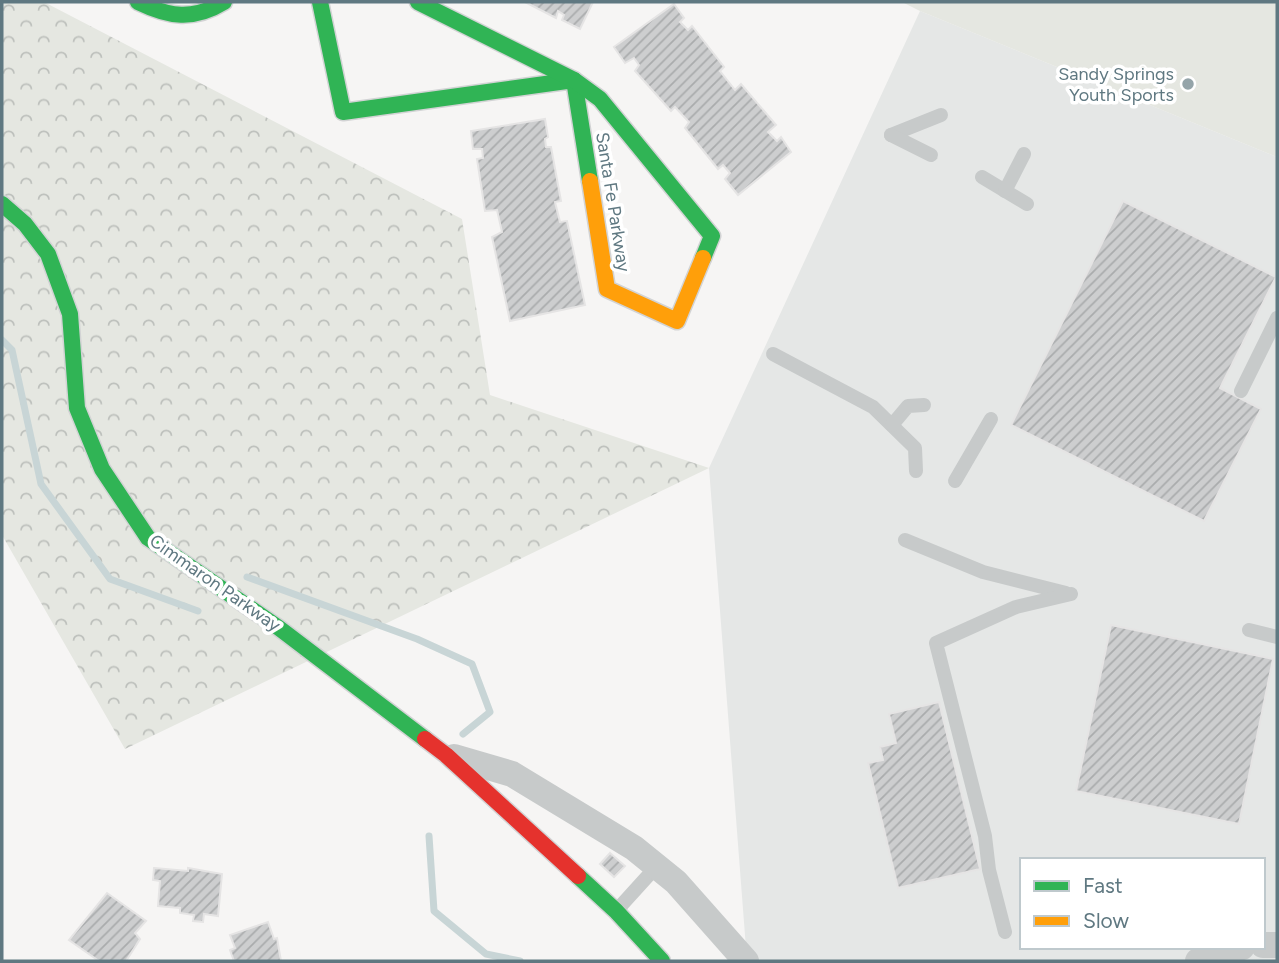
<svg xmlns="http://www.w3.org/2000/svg" width="1279" height="963" font-family="Figtree,sans-serif">
<defs>
<pattern id="forest-crowns" width="20" height="18" patternUnits="userSpaceOnUse" patternTransform="scale(1.75)"><rect width="20" height="18" fill="#e5e7e1"/><path d="M2 6a3 3 0 1 1 6 0M12 15a3 3 0 1 1 6 0" fill="none" stroke="#bdc0bc"/></pattern>
<pattern id="building-hatch" width="6" height="6" patternUnits="userSpaceOnUse" patternTransform="scale(1.75)"><rect width="6" height="6" fill="#cdcecf"/><path d="M-1 1l2-2M0 6l6-6M5 7l2-2" fill="none" stroke="#aaacad"/></pattern>
</defs>
<rect width="100%" height="100%" fill="#f6f5f4"/>
<path fill="#e5e7e6" fill-rule="evenodd" d="M920 11 1277 157V961H747L709 468ZM1022 860H1263V947H1022Z"/>
<polygon fill="#e5e7e1" points="902,2 1277,2 1277,157 920,11"/>
<polygon fill="url(#forest-crowns)" points="2,2 44,2 462,219 490,395 709,468 125,749 2,535"/>
<g fill="none" stroke-linecap="round" stroke-linejoin="round">
<g stroke="#c8d5d6" stroke-width="7">
<polyline points="2,340 12,350 41,484 110,579 198,611"/>
<polyline points="247,577 417,639 472,664 490,712 463,734"/>
<polyline points="429,836 434,911 486,954 520,961"/>
</g>
</g>
<g fill="url(#building-hatch)" stroke="#e5e4e4" stroke-width="2">
<polygon points="525,2 593,2 580,29 562,20 564,15 558,11 556,18"/>
<polygon points="674,4 684,18 680,22 688,30 692,26 724,67 720,71 735,90 741,84 776,125 768,132 777,141 781,137 791,152 738,195 725,179 730,173 723,165 718,169 685,128 689,122 675,107 671,111 635,71 639,65 634,58 625,63 614,47"/>
<polygon points="545,119 548,137 545,139 546,147 551,147 561,201 555,202 560,222 567,221 585,305 510,321 492,237 502,232 497,210 485,211 477,159 483,158 482,149 473,149 471,131"/>
<polygon points="1123,201 1276,277 1220,388 1261,409 1204,521 1011,425"/>
<polygon points="1111,625 1273,659 1239,824 1076,791"/>
<polygon points="939,702 980,869 898,888 868,763 883,760 880,747 896,743 889,714"/>
<polygon points="610,853 625,866 614,877 600,864"/>
<polygon points="154,868 188,871 188,868 222,874 218,916 204,914 203,922 193,921 194,915 180,913 180,908 158,906 160,881 153,880"/>
<polygon points="107,893 146,921 135,933 140,939 126,961 99,961 69,940"/>
<polygon points="268,922 274,939 277,938 281,961 234,961 230,950 235,948 230,935"/>
</g>
<g fill="none" stroke-linecap="round" stroke-linejoin="round">
<g stroke="#d2d3d4" stroke-width="19">
<g id="fast">
<path d="M138 2C169 17 193 21 224 2"/>
<polyline points="320,2 343,112 574,80 590,181"/>
<polyline points="418,2 574,80 600,99 712,236 703,258"/>
<polyline points="2,204 25,224 48,254 70,314 77,408 102,469 148,538 279,628 425,739"/>
<polyline points="578,876 616,911 662,961"/>
</g>
</g>
<g stroke="#d2d3d4" stroke-width="19">
<polyline id="slow" points="590,181 607,289 677,321 703,258"/>
</g>
<g stroke="#d2d3d4" stroke-width="19">
<polyline id="jam" points="425,739 446,755 578,876"/>
</g>
<g stroke="#c7caca" stroke-width="14">
<polyline points="891,135 941,115"/>
<polyline points="891,135 931,155"/>
<polyline points="982,177 1027,204"/>
<polyline points="1005,191 1024,154"/>
<polyline points="773,354 873,407 915,448 916,471"/>
<polyline points="1241,391 1277,318"/>
<polyline points="892,425 908,406 924,405"/>
<polyline points="955,481 991,419"/>
<polyline points="905,540 983,572 1066,593"/>
<polyline points="1249,630 1277,637"/>
<polyline points="617,910 656,867"/>
<polyline points="1005,932 989,870 985,836 936,643 1016,607 1071,594"/>
</g>
<g stroke="#c7caca" stroke-width="26">
<polyline points="454,757 512,774 634,848 676,882 746,961"/>
<polyline points="1263,945 1277,945"/>
<polyline points="1198,961 1242,947"/>
</g>
<use href="#fast" stroke="#30b455" stroke-width="16"/>
<use href="#slow" stroke="#ff9f0a" stroke-width="16"/>
<use href="#jam" stroke="#e5322d" stroke-width="16"/>
</g>
<circle fill="#94a4a9" stroke="#fff" stroke-width="2.5" cx="1188" cy="84" r="7"/>
<g text-anchor="middle" dominant-baseline="central" stroke-width="7" stroke-linejoin="round" paint-order="stroke">
<g font-size="18" fill="#5f7881" stroke="#fff" text-anchor="end">
<text x="1174" y="74">Sandy Springs<tspan x="1174" dy="21">Youth Sports</tspan></text>
</g>
<g font-size="18" fill="#5f7881" stroke="#fff">
<text transform="translate(613 202) rotate(81)">Santa Fe Parkway</text>
<text transform="translate(215 583) rotate(35)">Cimmaron Parkway</text>
</g>
</g>
<rect width="1279" height="963" fill="none" stroke="#5f7881" stroke-width="7"/>
<rect x="1020" y="858" width="245" height="91" fill="#ffffff" stroke="#bfc9cd" stroke-width="2"/>
<rect x="1034" y="881" width="35" height="10" fill="#30b455" stroke="#bfc9cd" stroke-width="2"/>
<text x="1083" y="893" font-size="21" fill="#5f7881">Fast</text>
<rect x="1034" y="916" width="35" height="10" fill="#ff9f0a" stroke="#bfc9cd" stroke-width="2"/>
<text x="1083" y="928" font-size="21" fill="#5f7881">Slow</text>
</svg>
